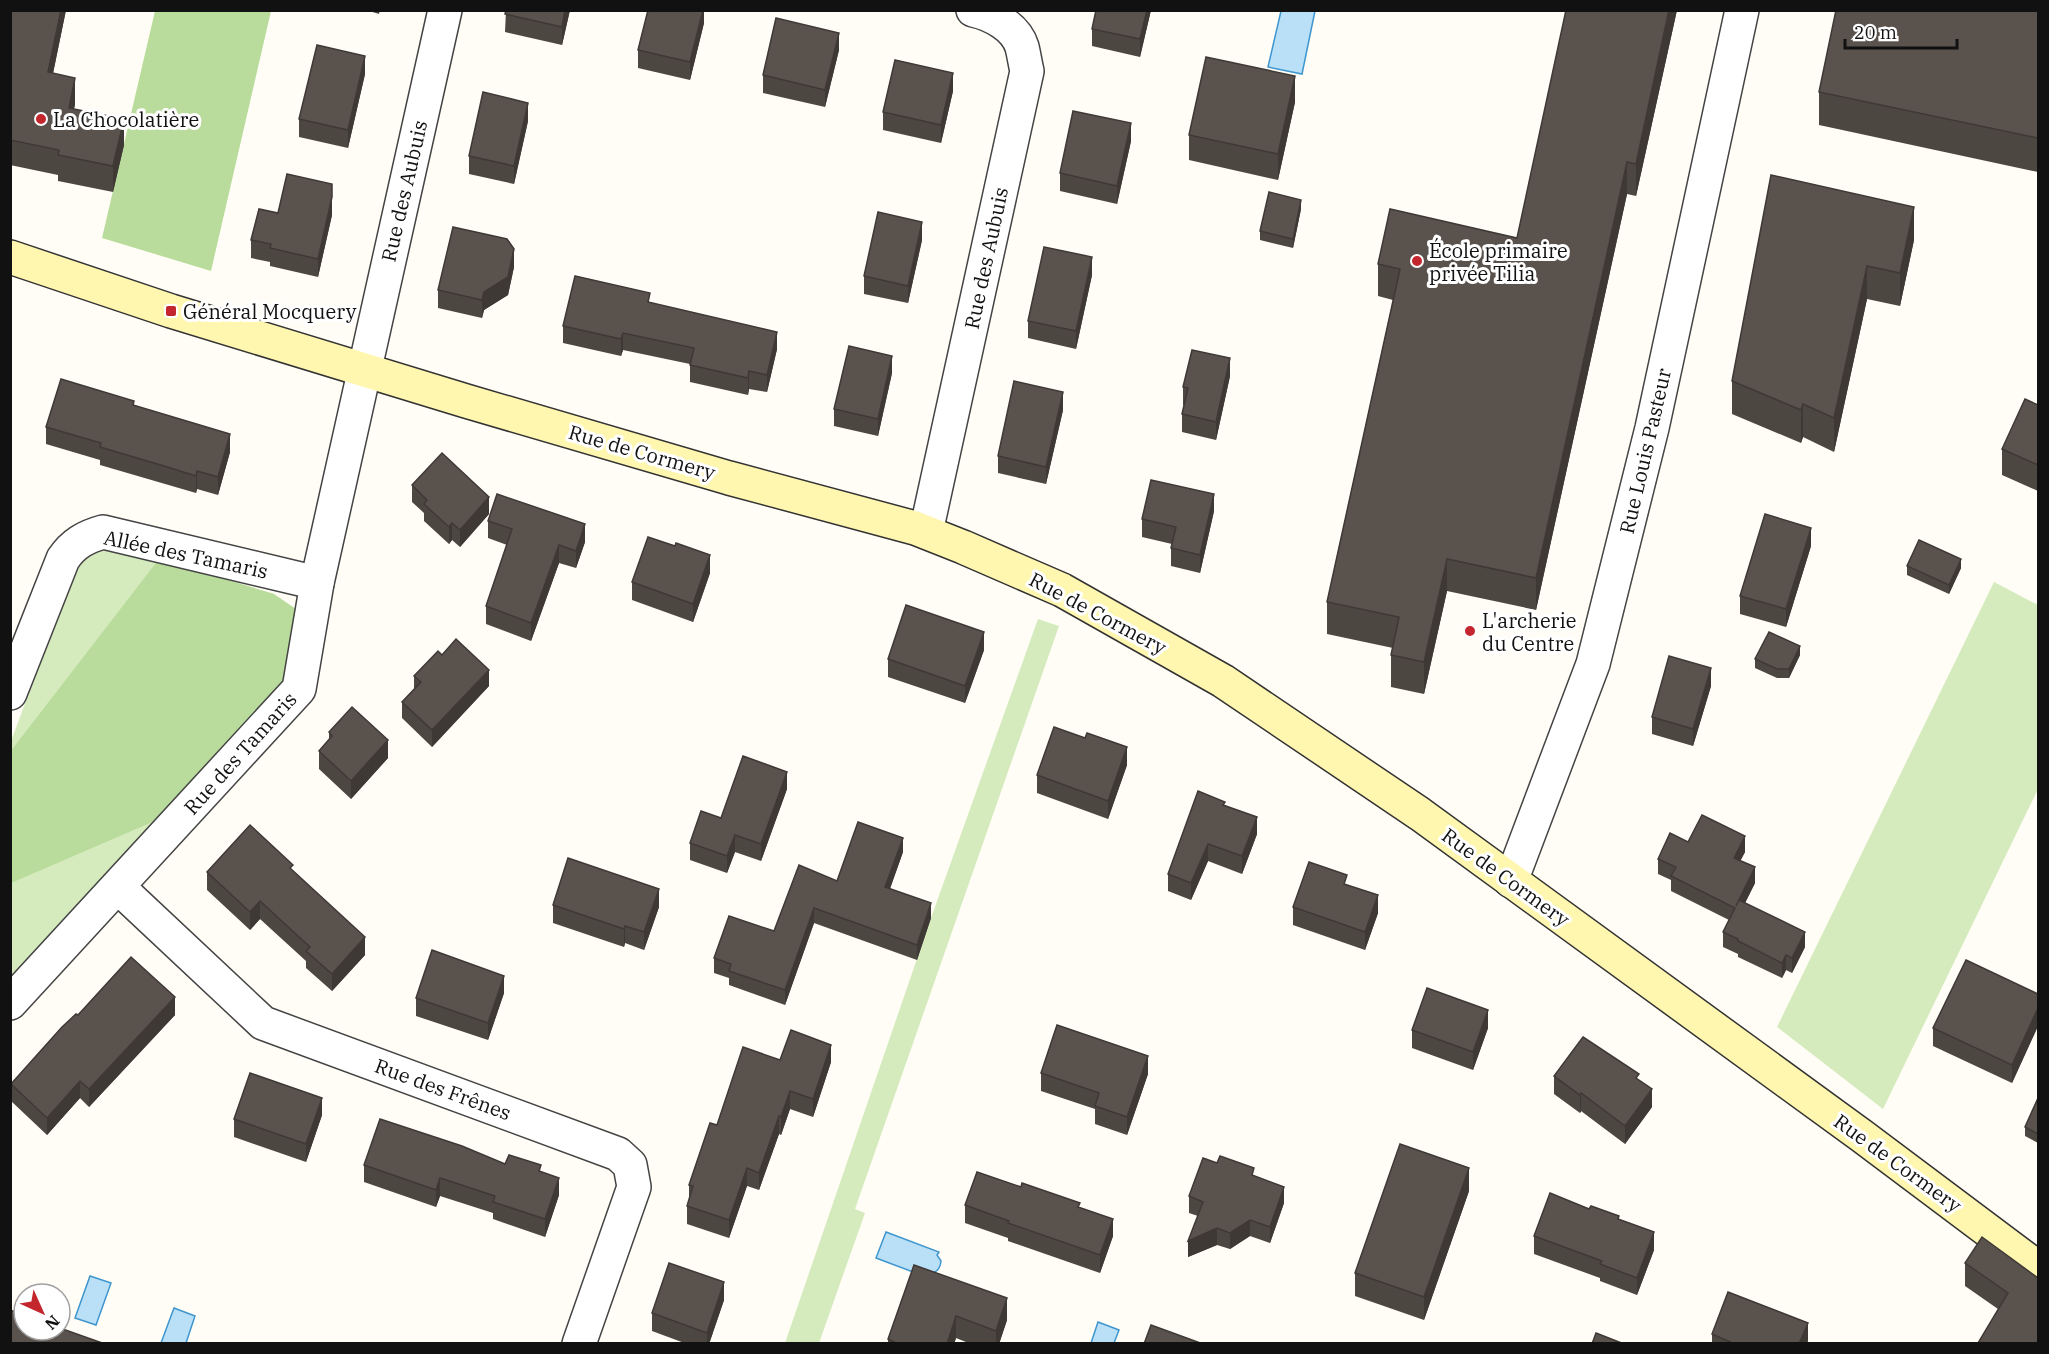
<svg xmlns="http://www.w3.org/2000/svg" width="2049" height="1354" font-family="'IBM Plex Serif',serif">
<rect width="100%" height="100%" fill="#fffdf5"/>
<g fill="#d5ebbd">
<polygon points="113,545 274,594 285,681 11,979 10,744 77,563"/>
<polygon points="1994,582 2038,605 2038,789 1883,1109 1777,1027"/>
<polygon points="1038,619 1059,626 855,1209 865,1213 819,1343 785,1343 931,918"/>
</g>
<g fill="#b9dc9c">
<polygon points="155,11 271,11 211,271 102,238"/>
<polygon points="159,559 274,594 296,609 285,681 157,820 11,883 10,752"/>
</g>
<g fill="#b9e0f7" stroke="#3f96cf" stroke-width="1.5">
<polygon points="1281,11 1315,11 1302,74 1268,67"/>
<path d="M886 1232 939 1252 937 1255 941 1261C940 1269 937 1272 930 1274L929 1278 876 1258Z"/>
<polygon points="90,1276 111,1283 96,1325 75,1318"/>
<polygon points="174,1308 195,1316 186,1343 161,1343"/>
<polygon points="1098,1322 1119,1330 1114,1343 1091,1343"/>
</g>
<g fill="none" stroke-linecap="round" stroke-linejoin="round">
<g stroke="#444" stroke-width="36">
<g id="minor">
<path d="M926 532 1027 71C1025 63 1024 55 1022 47 1016 27 992 14 973 10"/>
<path d="M10 693 63 559C73 544 85 537 103 532L317 583"/>
<polyline points="1511,881 1593,664 1652,428 1742,10"/>
<polyline points="118,887 263,1023 618,1154 630,1165 634,1187 579,1344"/>
<polyline points="10,1003 299,689 317,583 445,10"/>
</g>
</g>
<g stroke="#333" stroke-width="36">
<polyline id="secondary" points="10,257 171,311 466,401 729,478 915,528 963,547 1062,590 1223,681 1420,814 1862,1136 2038,1268"/>
</g>
<use href="#minor" stroke="#fff" stroke-width="33"/>
<use href="#secondary" stroke="#fff6b0" stroke-width="33"/>
</g>
<g fill="#4d4742">
<polygon points="10,10 66,10 53,73 75,104 74,109 124,145 113,192 58,181 58,175 10,165"/>
<polygon points="366,10 380,10 379,14"/>
<polygon points="506,10 570,10 562,45 505,32"/>
<polygon points="704,10 704,23 690,80 638,68 638,50"/>
<polygon points="1151,10 1140,57 1092,46 1092,29"/>
<polygon points="1677,10 1636,196 1627,194 1536,610 1447,591 1424,694 1391,687 1391,655 1393,648 1327,634 1327,602 1393,300 1378,296 1378,264 1517,238"/>
<polygon points="2038,10 2038,172 1819,125 1819,92"/>
<polygon points="839,50 825,107 763,93 763,75"/>
<polygon points="365,74 348,148 299,137 299,119"/>
<polygon points="953,91 941,143 883,130 883,112"/>
<polygon points="1295,102 1278,180 1189,160 1189,135"/>
<polygon points="528,121 514,184 469,174 469,156"/>
<polygon points="1131,141 1117,204 1060,191 1060,173"/>
<polygon points="1771,175 1914,240 1900,306 1867,299 1834,452 1803,437 1801,443 1732,414 1732,381"/>
<polygon points="1301,209 1293,248 1260,240 1260,231"/>
<polygon points="332,215 318,277 270,266 270,262 251,258 251,240"/>
<polygon points="922,240 908,303 864,294 864,276"/>
<polygon points="514,267 508,295 484,310 482,318 438,308 438,290"/>
<polygon points="1092,275 1076,349 1028,338 1028,321"/>
<polygon points="650,302 777,349 767,392 749,389 748,395 690,382 690,364 623,350 621,356 563,343 563,326"/>
<polygon points="892,373 878,436 834,426 834,409"/>
<polygon points="1230,376 1216,440 1182,432 1182,414 1184,405 1183,405 1183,387"/>
<polygon points="2038,405 2038,491 2002,475 2002,449"/>
<polygon points="134,406 230,452 218,495 197,489 196,493 100,465 100,460 46,444 46,427"/>
<polygon points="1063,410 1046,484 998,473 998,456"/>
<polygon points="412,485 489,514 460,547 452,540 449,544 424,521 424,513 412,502"/>
<polygon points="1214,511 1200,573 1171,566 1171,548 1172,544 1142,537 1142,519"/>
<polygon points="488,521 585,542 576,568 559,563 531,641 486,624 486,606 507,545 488,538"/>
<polygon points="675,546 710,573 693,622 632,600 632,582"/>
<polygon points="1811,546 1786,627 1740,614 1740,596"/>
<polygon points="1907,566 1961,568 1949,594 1907,575"/>
<polygon points="984,650 965,703 888,677 888,659"/>
<polygon points="1800,655 1789,678 1777,678 1755,668 1755,659"/>
<polygon points="414,676 489,686 432,747 402,718 402,702 414,689"/>
<polygon points="1711,686 1693,746 1652,734 1652,717"/>
<polygon points="329,732 388,758 351,799 319,769 319,751 329,740"/>
<polygon points="1127,765 1108,819 1037,793 1037,775"/>
<polygon points="787,789 761,861 735,852 727,873 690,860 690,843 721,818"/>
<polygon points="1225,805 1257,834 1242,874 1208,861 1191,900 1168,891 1168,874"/>
<polygon points="1688,842 1745,852 1740,861 1755,883 1745,903 1805,947 1792,973 1786,970 1782,978 1738,957 1738,954 1723,947 1723,932 1729,920 1671,891 1671,880 1658,874 1658,859"/>
<polygon points="903,852 890,889 931,918 917,960 814,923 785,1005 729,985 729,978 714,973 714,958 774,931 837,881"/>
<polygon points="293,871 365,955 332,991 306,968 306,961 260,919 250,930 207,890 207,872"/>
<polygon points="1347,885 1378,913 1365,950 1293,925 1293,907"/>
<polygon points="553,905 659,907 644,950 625,943 624,947 553,923"/>
<polygon points="504,993 488,1040 416,1016 416,998"/>
<polygon points="2038,994 2038,1026 2012,1083 1933,1046 1933,1028"/>
<polygon points="78,1015 175,1015 89,1107 80,1098 47,1135 11,1101 11,1084"/>
<polygon points="1488,1028 1473,1070 1412,1048 1412,1030"/>
<polygon points="780,1060 831,1062 813,1117 790,1109 781,1135 779,1134 759,1190 747,1186 729,1238 687,1224 687,1206 689,1201 689,1185 717,1125"/>
<polygon points="1041,1073 1148,1074 1127,1135 1095,1124 1095,1109 1041,1091"/>
<polygon points="1554,1076 1639,1080 1652,1107 1625,1144 1581,1111 1580,1113 1554,1094"/>
<polygon points="2038,1098 2038,1143 2025,1136 2025,1127"/>
<polygon points="322,1115 306,1162 234,1137 234,1119"/>
<polygon points="505,1164 541,1171 559,1195 545,1237 493,1219 493,1213 440,1196 436,1207 364,1182 364,1165"/>
<polygon points="1254,1176 1284,1203 1270,1243 1250,1236 1230,1249 1217,1245 1188,1257 1198,1216 1189,1213 1189,1196"/>
<polygon points="1469,1191 1424,1320 1355,1296 1355,1273"/>
<polygon points="965,1205 1080,1207 1113,1236 1100,1273 1008,1241 1008,1238 965,1223"/>
<polygon points="1619,1219 1654,1250 1637,1295 1600,1281 1600,1278 1534,1254 1534,1236"/>
<polygon points="1965,1263 2038,1278 1998,1309 1965,1286"/>
<polygon points="914,1265 1007,1320 999,1344 971,1344 956,1338 954,1344 888,1344 888,1339"/>
<polygon points="724,1300 709,1344 687,1344 652,1331 652,1313"/>
<polygon points="1712,1334 1808,1341 1806,1344 1712,1344"/>
</g>
<g fill="#3f3936">
<polygon points="61,10 66,10 48,98 48,72"/>
<polygon points="565,10 570,10 562,45 562,27"/>
<polygon points="703,10 704,10 704,23 690,80 690,62"/>
<polygon points="1147,10 1151,10 1140,57 1140,39"/>
<polygon points="1669,10 1677,10 1636,196 1636,164"/>
<polygon points="839,33 839,50 825,107 825,90"/>
<polygon points="365,56 365,74 348,148 348,130"/>
<polygon points="953,73 953,91 941,143 941,125"/>
<polygon points="1295,76 1295,102 1278,180 1278,154"/>
<polygon points="75,78 75,104 69,134 69,108"/>
<polygon points="528,103 528,121 514,184 514,166"/>
<polygon points="124,119 124,145 113,192 113,166"/>
<polygon points="1131,123 1131,141 1117,204 1117,186"/>
<polygon points="1627,162 1627,194 1536,610 1536,578"/>
<polygon points="332,197 332,215 318,277 318,259"/>
<polygon points="1301,200 1301,209 1293,248 1293,239"/>
<polygon points="1914,207 1914,240 1900,306 1900,273"/>
<polygon points="922,222 922,240 908,303 908,286"/>
<polygon points="514,249 514,267 508,295 484,310 482,318 482,300 484,292"/>
<polygon points="1092,257 1092,275 1076,349 1076,331"/>
<polygon points="1867,266 1867,299 1834,452 1834,418"/>
<polygon points="777,332 777,349 767,392 767,375"/>
<polygon points="623,333 623,350 621,356 621,339"/>
<polygon points="892,356 892,373 878,436 878,419"/>
<polygon points="1230,358 1230,376 1216,440 1216,422"/>
<polygon points="749,371 749,389 748,395 748,378"/>
<polygon points="1063,392 1063,410 1046,484 1046,467"/>
<polygon points="1803,404 1803,437 1801,443 1801,410"/>
<polygon points="230,434 230,452 218,495 218,477"/>
<polygon points="197,471 197,489 196,493 196,476"/>
<polygon points="1214,494 1214,511 1200,573 1200,555"/>
<polygon points="489,497 489,514 460,547 460,530"/>
<polygon points="452,523 452,540 449,544 449,527"/>
<polygon points="585,524 585,542 576,568 576,551"/>
<polygon points="1811,528 1811,546 1786,627 1786,609"/>
<polygon points="559,545 559,563 531,641 531,623"/>
<polygon points="710,555 710,573 693,622 693,604"/>
<polygon points="1447,559 1447,591 1424,694 1424,662"/>
<polygon points="1961,559 1961,568 1949,594 1949,585"/>
<polygon points="984,632 984,650 965,703 965,686"/>
<polygon points="1800,646 1800,655 1789,678 1789,669"/>
<polygon points="1711,668 1711,686 1693,746 1693,729"/>
<polygon points="489,670 489,686 432,747 432,730"/>
<polygon points="388,740 388,758 351,799 351,781"/>
<polygon points="1127,747 1127,765 1108,819 1108,801"/>
<polygon points="787,772 787,789 761,861 761,844"/>
<polygon points="1257,817 1257,834 1242,874 1242,856"/>
<polygon points="735,835 735,852 727,873 727,856"/>
<polygon points="1745,836 1745,852 1734,873 1734,858"/>
<polygon points="903,838 903,852 885,902 885,887"/>
<polygon points="1208,844 1208,861 1191,900 1191,883"/>
<polygon points="1755,867 1755,883 1736,921 1736,906"/>
<polygon points="659,889 659,907 644,950 644,932"/>
<polygon points="1378,895 1378,913 1365,950 1365,932"/>
<polygon points="260,901 260,919 250,930 250,912"/>
<polygon points="931,903 931,918 917,960 917,945"/>
<polygon points="814,908 814,923 785,1005 785,990"/>
<polygon points="625,926 625,943 624,947 624,929"/>
<polygon points="1805,932 1805,947 1792,973 1792,958"/>
<polygon points="365,937 365,955 332,991 332,974"/>
<polygon points="1786,955 1786,970 1782,978 1782,963"/>
<polygon points="504,976 504,993 488,1040 488,1023"/>
<polygon points="175,997 175,1015 89,1107 89,1089"/>
<polygon points="2038,1008 2038,1026 2012,1083 2012,1065"/>
<polygon points="1488,1010 1488,1028 1473,1070 1473,1052"/>
<polygon points="831,1045 831,1062 813,1117 813,1099"/>
<polygon points="1148,1056 1148,1074 1127,1135 1127,1117"/>
<polygon points="80,1081 80,1098 47,1135 47,1118"/>
<polygon points="1652,1089 1652,1107 1625,1144 1625,1126"/>
<polygon points="790,1091 790,1109 781,1135 781,1117"/>
<polygon points="1581,1093 1581,1111 1580,1113 1580,1095"/>
<polygon points="322,1098 322,1115 306,1162 306,1144"/>
<polygon points="779,1116 779,1134 759,1190 759,1173"/>
<polygon points="747,1168 747,1186 729,1238 729,1220"/>
<polygon points="1469,1168 1469,1191 1424,1320 1424,1297"/>
<polygon points="440,1178 440,1196 436,1207 436,1190"/>
<polygon points="559,1178 559,1195 545,1237 545,1219"/>
<polygon points="1284,1187 1284,1203 1270,1243 1270,1227"/>
<polygon points="1113,1219 1113,1236 1100,1273 1100,1255"/>
<polygon points="1250,1220 1250,1236 1230,1249 1230,1233"/>
<polygon points="1217,1228 1217,1245 1188,1257 1188,1241"/>
<polygon points="1654,1232 1654,1250 1637,1295 1637,1278"/>
<polygon points="724,1282 724,1300 709,1344 707,1344 707,1333"/>
<polygon points="1007,1298 1007,1320 999,1344 996,1344 996,1331"/>
<polygon points="956,1316 956,1338 954,1344 947,1344"/>
<polygon points="1808,1323 1808,1341 1806,1344 1799,1344"/>
</g>
<g fill="#5a524d" stroke="#3f3936" stroke-width="1.5">
<polygon points="10,10 61,10 48,72 75,78 69,108 124,119 113,166 58,155 59,150 10,140"/>
<polygon points="506,10 565,10 562,27 505,14"/>
<polygon points="648,10 703,10 690,62 638,50"/>
<polygon points="1096,10 1147,10 1140,39 1092,29"/>
<polygon points="1566,10 1669,10 1636,164 1627,162 1536,578 1447,559 1424,662 1391,655 1399,617 1327,602 1400,269 1378,264 1390,209 1517,238"/>
<polygon points="1836,10 2038,10 2038,138 1819,92"/>
<polygon points="776,18 839,33 825,90 763,75"/>
<polygon points="317,45 365,56 348,130 299,119"/>
<polygon points="1206,57 1295,76 1278,154 1189,135"/>
<polygon points="895,60 953,73 941,125 883,112"/>
<polygon points="483,92 528,103 514,166 469,156"/>
<polygon points="1073,111 1131,123 1117,186 1060,173"/>
<polygon points="287,174 332,184 332,197 318,259 270,248 271,244 251,240 259,209 278,213"/>
<polygon points="1771,175 1914,207 1900,273 1867,266 1834,418 1803,404 1801,410 1732,381"/>
<polygon points="1269,192 1301,200 1293,239 1260,231"/>
<polygon points="878,212 922,222 908,286 864,276"/>
<polygon points="453,227 507,239 514,249 508,277 484,292 482,300 438,290"/>
<polygon points="1044,247 1092,257 1076,331 1028,321"/>
<polygon points="575,276 650,293 648,302 777,332 767,375 749,371 748,378 690,365 694,348 623,333 621,339 563,326"/>
<polygon points="849,346 892,356 878,419 834,409"/>
<polygon points="1192,350 1230,358 1216,422 1182,414 1188,388 1183,387"/>
<polygon points="61,379 134,401 133,405 230,434 218,477 197,471 196,476 164,466 100,447 101,443 46,427"/>
<polygon points="1014,381 1063,392 1046,467 998,456"/>
<polygon points="2025,399 2038,405 2038,465 2002,449"/>
<polygon points="442,453 489,497 460,530 452,523 449,527 424,504 427,500 412,485"/>
<polygon points="1151,480 1214,494 1200,555 1171,548 1176,527 1142,519"/>
<polygon points="497,494 585,524 576,551 559,545 531,623 486,606 512,529 488,521"/>
<polygon points="1765,514 1811,528 1786,609 1740,596"/>
<polygon points="648,537 675,546 676,543 710,555 693,604 632,582"/>
<polygon points="1919,540 1961,559 1949,585 1907,566"/>
<polygon points="906,605 984,632 965,686 888,659"/>
<polygon points="1769,632 1800,646 1789,669 1777,669 1755,659"/>
<polygon points="456,639 489,670 432,730 402,702 421,682 414,676 438,651 442,655"/>
<polygon points="1669,656 1711,668 1693,729 1652,717"/>
<polygon points="352,707 388,740 351,781 319,751 332,736 329,732"/>
<polygon points="1054,727 1085,738 1087,733 1127,747 1108,801 1037,775"/>
<polygon points="743,756 787,772 761,844 735,835 727,856 690,843 701,811 721,818"/>
<polygon points="1198,791 1225,802 1223,805 1257,817 1242,856 1208,844 1191,883 1168,874"/>
<polygon points="1702,815 1745,836 1734,858 1755,867 1736,906 1739,900 1805,932 1792,958 1786,955 1782,963 1738,941 1738,939 1723,932 1735,908 1671,876 1676,867 1658,859 1670,833 1688,842"/>
<polygon points="858,822 903,838 885,887 931,903 917,945 814,908 785,990 729,971 731,964 714,958 729,916 774,931 799,865 837,881"/>
<polygon points="250,825 293,865 290,868 365,937 332,974 306,951 310,947 260,901 250,912 207,872"/>
<polygon points="568,858 659,889 644,932 625,926 624,929 553,905"/>
<polygon points="1309,862 1347,875 1344,884 1378,895 1365,932 1293,907"/>
<polygon points="432,950 504,976 488,1023 416,998"/>
<polygon points="131,957 175,997 89,1089 80,1081 47,1118 11,1084 62,1027 76,1014 78,1015"/>
<polygon points="1966,960 2038,994 2038,1008 2012,1065 1933,1028"/>
<polygon points="1427,988 1488,1010 1473,1052 1412,1030"/>
<polygon points="1057,1025 1148,1056 1127,1117 1095,1106 1099,1093 1041,1073"/>
<polygon points="791,1030 831,1045 813,1099 790,1091 781,1117 779,1116 759,1173 747,1168 729,1220 687,1206 693,1186 689,1185 710,1123 717,1125 743,1047 780,1060"/>
<polygon points="1583,1037 1639,1074 1636,1078 1652,1089 1625,1126 1581,1093 1580,1095 1554,1076"/>
<polygon points="250,1073 322,1098 306,1144 234,1119"/>
<polygon points="2038,1098 2038,1134 2025,1127"/>
<polygon points="380,1119 462,1146 505,1164 509,1155 541,1165 539,1171 559,1178 545,1219 493,1202 495,1196 440,1178 436,1190 364,1165"/>
<polygon points="1400,1144 1469,1168 1424,1297 1355,1273"/>
<polygon points="1220,1156 1254,1168 1252,1175 1284,1187 1270,1227 1250,1220 1230,1233 1217,1228 1188,1241 1203,1202 1189,1196 1203,1158 1217,1163"/>
<polygon points="977,1172 1021,1187 1022,1183 1080,1203 1078,1207 1113,1219 1100,1255 1008,1223 1009,1221 965,1205"/>
<polygon points="1550,1193 1589,1209 1591,1206 1619,1216 1618,1219 1654,1232 1637,1278 1600,1264 1602,1261 1534,1236"/>
<polygon points="1982,1237 2038,1278 2038,1344 1978,1343 2008,1293 1965,1263"/>
<polygon points="669,1263 724,1282 707,1333 652,1313"/>
<polygon points="914,1265 1007,1298 996,1331 956,1316 947,1344 898,1344 888,1339"/>
<polygon points="1728,1292 1808,1323 1799,1344 1735,1344 1712,1334"/>
<polygon points="10,1310 24,1315 24,1330 60,1330 60,1328 105,1344 10,1344"/>
<polygon points="1151,1325 1203,1344 1144,1344"/>
<polygon points="1596,1333 1624,1344 1592,1344"/>
</g>
<g fill="#c4262e" stroke="#fff" stroke-width="2">
<circle cx="41" cy="119" r="6"/>
<circle cx="1417" cy="261" r="6"/>
<rect x="165" y="305" width="12" height="12" rx="3"/>
<circle cx="1470" cy="631" r="6"/>
</g>
<g text-anchor="middle" dominant-baseline="central" stroke-width="6" stroke-linejoin="round" paint-order="stroke">
<g font-size="20" fill="#111" stroke="#fff" text-anchor="start">
<text x="53" y="119">La Chocolatière</text>
<text x="1429" y="250">École primaire<tspan x="1429" dy="23">privée Tilia</tspan></text>
<text x="183" y="311">Général Mocquery</text>
<text x="1482" y="620">L'archerie<tspan x="1482" dy="23">du Centre</tspan></text>
</g>
<g font-size="20" fill="#111" stroke="#fff">
<text transform="translate(404 191) rotate(-77)">Rue des Aubuis</text>
<text transform="translate(986 258) rotate(-78)">Rue des Aubuis</text>
<text transform="translate(1645 451) rotate(-77)">Rue Louis Pasteur</text>
<text transform="translate(642 452) rotate(16)">Rue de Cormery</text>
<text transform="translate(186 554) rotate(12)">Allée des Tamaris</text>
<text transform="translate(1098 613) rotate(28)">Rue de Cormery</text>
<text transform="translate(240 753) rotate(-48)">Rue des Tamaris</text>
<text transform="translate(1506 877) rotate(36)">Rue de Cormery</text>
<text transform="translate(443 1089) rotate(20)">Rue des Frênes</text>
<text transform="translate(1898 1163) rotate(36)">Rue de Cormery</text>
</g>
</g>
<rect width="2049" height="1354" fill="none" stroke="#111111" stroke-width="24"/>
<g transform="translate(42 1312) rotate(135)"><circle r="28" fill="#ffffff" stroke="#a0a0a0" stroke-width="1.5"/>
<path d="M0-4.5L10 22L0 15L-10 22Z" fill="#c4262e"/>
<text y="-9" font-size="16" font-weight="bold" text-anchor="middle" fill="#111111">N</text>
</g>
<path d="M1845 39v9h112v-9" fill="none" stroke="#111111" stroke-width="3"/>
<text x="1854" y="39" font-size="18" fill="#111111" stroke="#ffffff" stroke-width="4.5" paint-order="stroke">20 m</text>
</svg>
